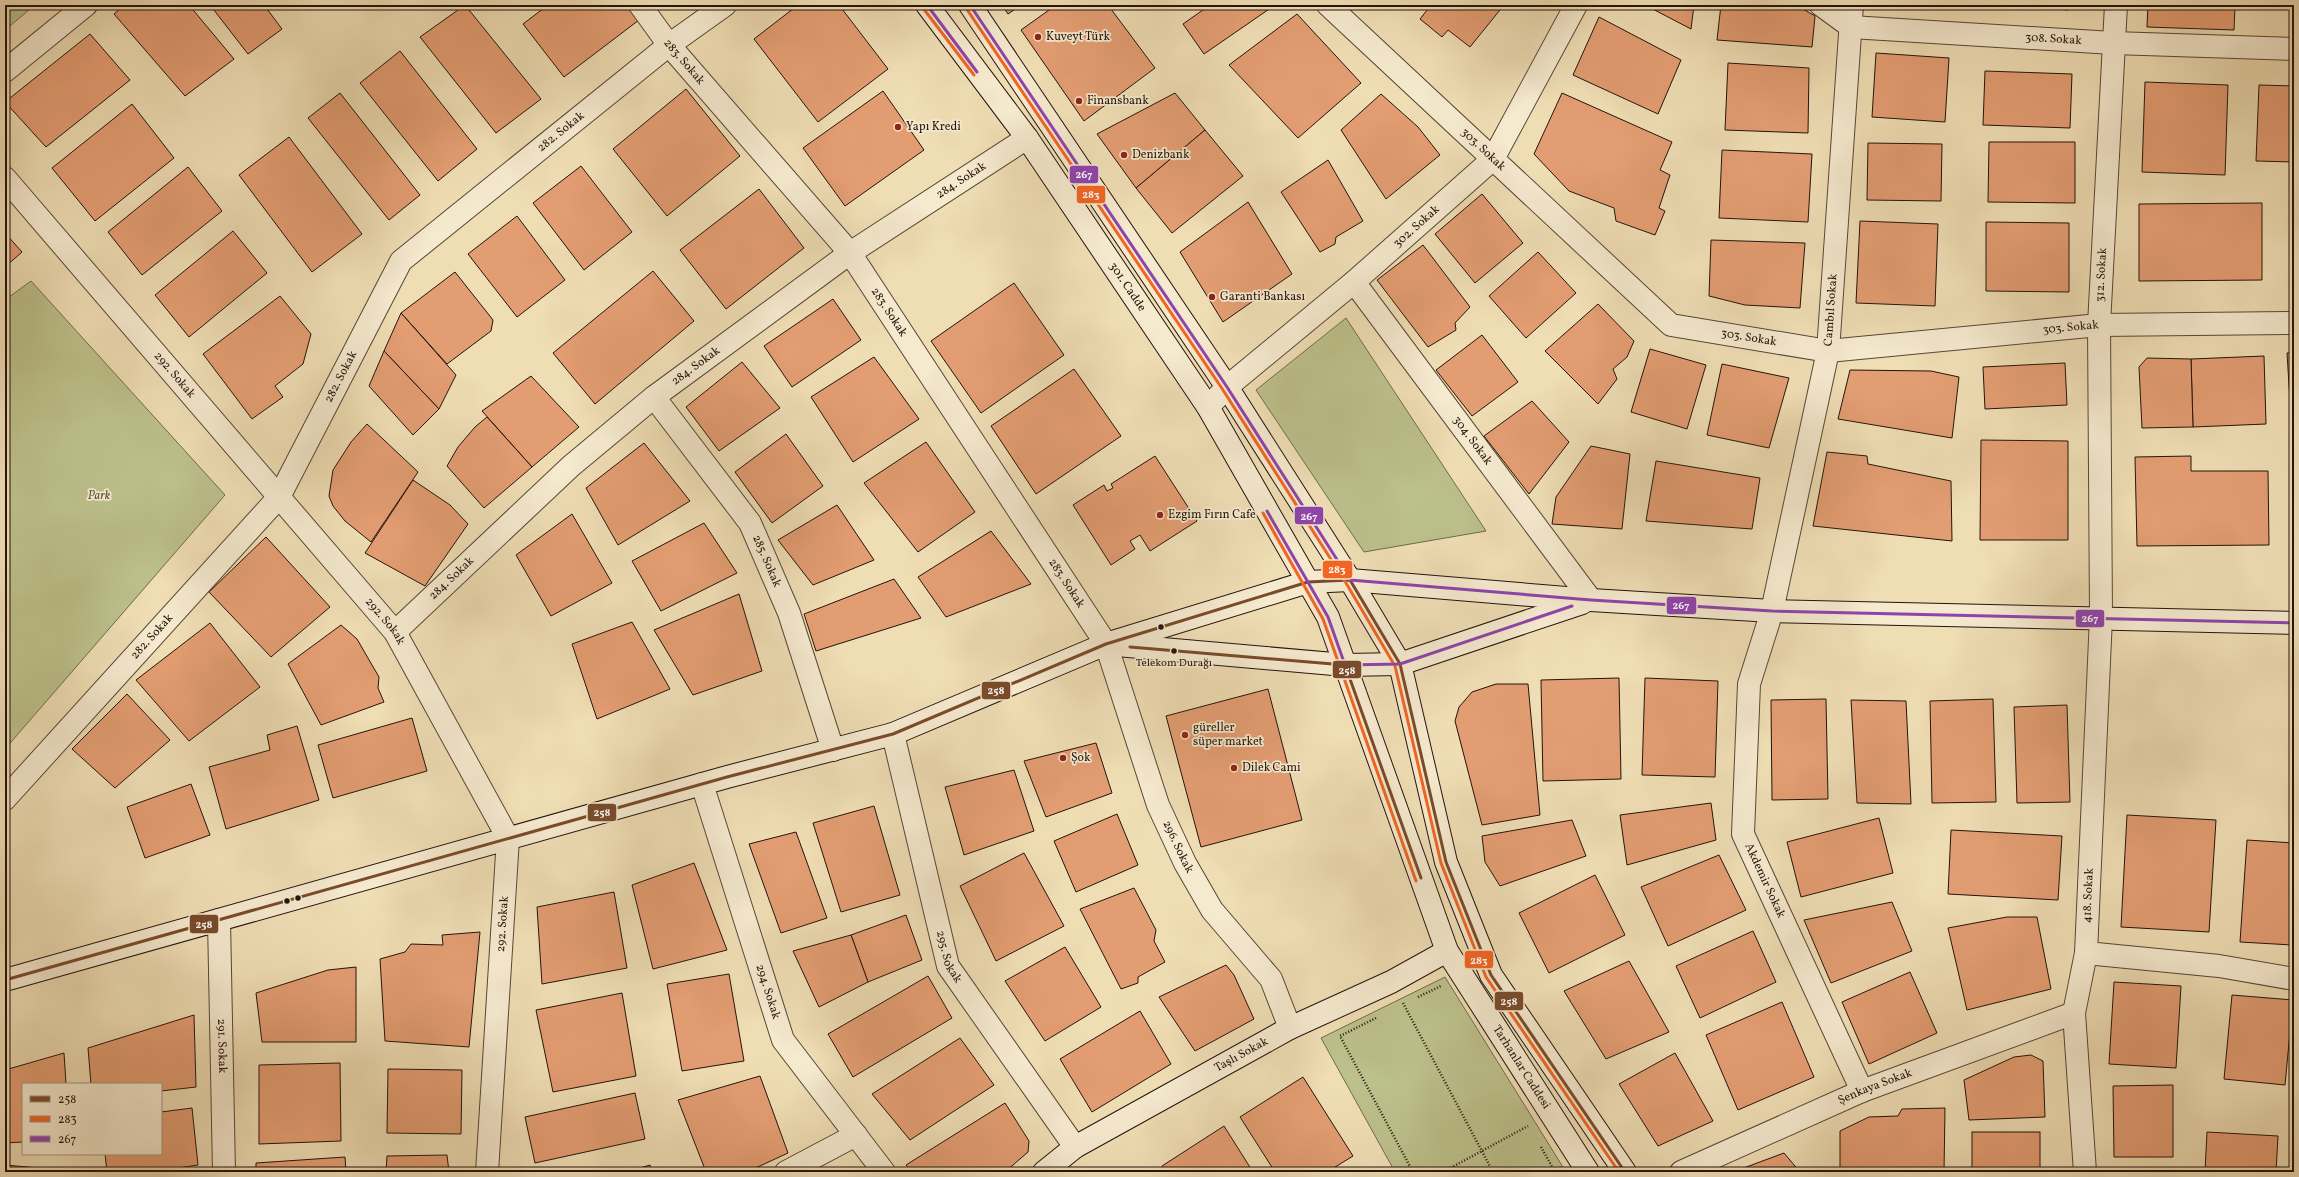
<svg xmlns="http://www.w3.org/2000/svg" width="2299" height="1177" font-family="Vollkorn,serif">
<rect width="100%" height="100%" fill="#efddb4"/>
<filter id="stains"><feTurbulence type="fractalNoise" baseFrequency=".005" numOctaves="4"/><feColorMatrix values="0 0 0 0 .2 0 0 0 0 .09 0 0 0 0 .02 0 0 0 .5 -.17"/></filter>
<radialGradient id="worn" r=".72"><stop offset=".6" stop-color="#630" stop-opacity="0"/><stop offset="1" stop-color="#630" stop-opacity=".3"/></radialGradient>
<g fill="#bcc08b" stroke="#706a4b">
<polygon points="5,5 35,5 5,30"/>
<polygon points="31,281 225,495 5,749 5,300"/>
<polygon points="1346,318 1486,531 1364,552 1256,390"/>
<polygon points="1445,977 1566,1172 1395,1172 1321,1038"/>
</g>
<g fill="#e39d72" stroke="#24130b">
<polygon points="125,5 189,5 234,59 185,96 114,14"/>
<polygon points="210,5 264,5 282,29 248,54"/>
<polygon points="465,5 541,99 496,133 420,37"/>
<polygon points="548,5 628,5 639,20 564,77 523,24"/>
<polygon points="798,5 839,5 888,69 818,122 754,39"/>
<polygon points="1002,5 1021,5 1008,14"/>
<polygon points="1056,5 1108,5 1155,68 1084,121 1021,30"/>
<polygon points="1210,5 1275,5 1204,54 1183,24"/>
<polygon points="1431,5 1504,5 1470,47 1448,30 1442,37 1420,19"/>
<polygon points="1645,5 1694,5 1691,29"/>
<polygon points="1721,5 1796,5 1815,16 1812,47 1717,40"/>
<polygon points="2018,5 2069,5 2068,10"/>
<polygon points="2148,5 2235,5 2234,30 2147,27"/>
<polygon points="1297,14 1361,83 1298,138 1229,65"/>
<polygon points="1599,17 1681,60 1658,114 1573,75"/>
<polygon points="90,34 130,80 46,147 5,102"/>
<polygon points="400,51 477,149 438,181 360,83"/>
<polygon points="1876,53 1949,58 1945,122 1872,117"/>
<polygon points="1728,63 1809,68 1808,133 1725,130"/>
<polygon points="1985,71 2072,74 2070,128 1983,125"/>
<polygon points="2145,82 2228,85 2225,175 2142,172"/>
<polygon points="2259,85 2294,86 2294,162 2256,161"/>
<polygon points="686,89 740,156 667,216 613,149"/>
<polygon points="883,91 924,150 845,206 803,148"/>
<polygon points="340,93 420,195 389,220 308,118"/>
<polygon points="1175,93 1205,130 1136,188 1097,134"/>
<polygon points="1562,93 1672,142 1660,170 1670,175 1659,208 1665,211 1655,235 1616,221 1614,208 1569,191 1534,154"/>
<polygon points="1381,94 1418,127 1440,155 1386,199 1341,130"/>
<polygon points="132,104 174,158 95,221 52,168"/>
<polygon points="1205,130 1243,176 1172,233 1136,188"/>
<polygon points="289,137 362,234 312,272 239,175"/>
<polygon points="1989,142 2075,142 2075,203 1988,202"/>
<polygon points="1868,143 1942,144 1941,201 1867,200"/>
<polygon points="1722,150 1812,154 1808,222 1719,218"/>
<polygon points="1328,160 1363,221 1336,237 1335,244 1320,252 1281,192"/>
<polygon points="581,166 632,232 584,270 533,203"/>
<polygon points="188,167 222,211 142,275 108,232"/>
<polygon points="759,189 804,248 726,309 680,250"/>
<polygon points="1482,194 1523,243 1475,283 1435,234"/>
<polygon points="1248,202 1292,274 1223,322 1180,252"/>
<polygon points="2262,203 2262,280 2139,281 2139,204"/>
<polygon points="517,216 565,280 517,317 468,254"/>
<polygon points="1860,221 1938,224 1935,306 1856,303"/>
<polygon points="1986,222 2069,223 2069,292 1986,291"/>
<polygon points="233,231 267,273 189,337 155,295"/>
<polygon points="5,233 22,252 5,267"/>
<polygon points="1711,240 1805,243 1800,308 1745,305 1709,296"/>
<polygon points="1423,245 1470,307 1455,323 1456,330 1428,347 1377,280"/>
<polygon points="1538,252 1576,293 1526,338 1489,296"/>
<polygon points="653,271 694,321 595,404 553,353"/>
<polygon points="455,272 493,320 491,331 447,364 401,313"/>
<polygon points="1014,283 1064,355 981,413 931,341"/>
<polygon points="280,296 311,334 303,364 275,386 283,397 252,419 203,354"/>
<polygon points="833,299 861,340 792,387 764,346"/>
<polygon points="1598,304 1634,341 1627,357 1613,369 1617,379 1598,404 1545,351"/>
<polygon points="401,313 456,375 439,409 384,351"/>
<polygon points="1482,335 1518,382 1472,416 1436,370"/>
<polygon points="1650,349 1706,365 1687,429 1631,412"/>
<polygon points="384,351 439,409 413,435 369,386"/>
<polygon points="2294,352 2294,433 2292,433 2287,353"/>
<polygon points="2264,356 2266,424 2193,427 2191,359"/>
<polygon points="874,357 919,419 853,462 811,397"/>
<polygon points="2147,358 2191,359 2193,427 2142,428 2139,367"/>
<polygon points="742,362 780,408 719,451 686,407"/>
<polygon points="2065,363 2067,405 1985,409 1983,367"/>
<polygon points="1722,364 1789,378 1769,448 1707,435"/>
<polygon points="1074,369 1121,436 1036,494 991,426"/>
<polygon points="1850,370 1931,371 1959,377 1952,438 1838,419"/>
<polygon points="531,376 579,427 532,467 482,411"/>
<polygon points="1532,401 1569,442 1529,494 1484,436"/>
<polygon points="487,417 532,467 484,508 447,466 458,447 475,427"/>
<polygon points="367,424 418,472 371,542 345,521 333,506 329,496 333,470 351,442"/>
<polygon points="786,434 823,486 772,523 735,472"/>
<polygon points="1981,440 2068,441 2068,540 1980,540"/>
<polygon points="926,442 975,512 918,552 864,483"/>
<polygon points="644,443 690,501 618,545 586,488"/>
<polygon points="1591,446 1630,454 1622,529 1552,524 1556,497"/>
<polygon points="1827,452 1867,456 1868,464 1951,481 1952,541 1813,526"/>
<polygon points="1155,456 1197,521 1150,551 1140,535 1130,541 1135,549 1111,565 1073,505 1104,485 1107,491 1113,488 1111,484"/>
<polygon points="2191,456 2191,471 2268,471 2269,545 2137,546 2135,457"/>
<polygon points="1656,461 1760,478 1752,529 1646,521"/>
<polygon points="2291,463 2294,463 2294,523"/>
<polygon points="413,480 450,505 468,524 425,586 365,553"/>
<polygon points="837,505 874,560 813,585 778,540"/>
<polygon points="572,514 612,583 551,616 516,555"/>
<polygon points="704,523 737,573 661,611 632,561"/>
<polygon points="991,531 1031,584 946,617 918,577"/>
<polygon points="266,537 330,607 271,657 209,592"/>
<polygon points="894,579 921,618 816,651 804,614"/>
<polygon points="739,594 762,671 693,695 654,630"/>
<polygon points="632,622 670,689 597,719 572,644"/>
<polygon points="210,623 260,687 189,741 136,680"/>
<polygon points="341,625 357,639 372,665 379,677 378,688 384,702 321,725 288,664"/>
<polygon points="1619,678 1621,779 1543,781 1541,680"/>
<polygon points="1645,678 1718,681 1715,777 1642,775"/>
<polygon points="1496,684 1528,684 1540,815 1482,825 1455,721 1459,707 1472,692"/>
<polygon points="1268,689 1302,820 1201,847 1166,716"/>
<polygon points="127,694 170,740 115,788 72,749"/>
<polygon points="1826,699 1828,799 1772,800 1771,700"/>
<polygon points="1993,699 1996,802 1932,803 1930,701"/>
<polygon points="1851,700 1906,701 1911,804 1857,803"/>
<polygon points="2067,705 2070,802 2017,803 2014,707"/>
<polygon points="412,718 427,771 333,798 318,745"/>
<polygon points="297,726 319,800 226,829 209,767 270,750 267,735"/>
<polygon points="1096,743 1112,793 1046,817 1024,761"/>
<polygon points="1014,770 1034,831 964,855 945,787"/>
<polygon points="191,784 210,835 145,858 127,807"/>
<polygon points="1711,803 1716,840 1627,865 1620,815"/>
<polygon points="874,806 900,895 841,912 813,823"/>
<polygon points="1117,814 1138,865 1076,892 1054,841"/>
<polygon points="2127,815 2216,820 2209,932 2121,927"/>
<polygon points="1879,818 1893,873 1801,897 1787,842"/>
<polygon points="1572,820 1586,856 1500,886 1485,862 1482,836"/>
<polygon points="1951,830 2062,836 2058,900 1948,894"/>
<polygon points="796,832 827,918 781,933 749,844"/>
<polygon points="2247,840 2294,843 2292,945 2240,942"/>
<polygon points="1024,853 1064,926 996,961 960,886"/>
<polygon points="1719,855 1746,910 1668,946 1641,887"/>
<polygon points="694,863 727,950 653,969 632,885"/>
<polygon points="1595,875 1625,935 1549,973 1519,913"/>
<polygon points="1134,888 1156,930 1154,941 1165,962 1138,977 1138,983 1121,989 1080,909"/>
<polygon points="614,892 627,968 542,984 537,907"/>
<polygon points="1892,902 1912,951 1831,983 1804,920"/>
<polygon points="906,915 922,960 868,982 851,935"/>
<polygon points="2007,917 2037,917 2051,989 1967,1010 1948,928"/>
<polygon points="1753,931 1776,982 1700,1018 1676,966"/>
<polygon points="480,932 469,1047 385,1041 380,959 405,952 411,944 443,945 442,935"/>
<polygon points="851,935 868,982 819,1007 793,951"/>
<polygon points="1065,947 1101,1007 1045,1041 1005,981"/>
<polygon points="1629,961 1669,1032 1606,1059 1564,991"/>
<polygon points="1226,965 1234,975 1254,1019 1195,1051 1159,997"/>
<polygon points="356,967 356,1042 262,1042 256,993 328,970"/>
<polygon points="1910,972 1937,1033 1869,1064 1842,1002"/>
<polygon points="729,974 744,1061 682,1071 667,984"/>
<polygon points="928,976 952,1018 853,1077 828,1034"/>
<polygon points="2114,982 2181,986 2176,1068 2109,1064"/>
<polygon points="622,993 636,1076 553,1092 536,1010"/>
<polygon points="2232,995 2293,1000 2285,1085 2224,1079"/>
<polygon points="1782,1002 1814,1077 1738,1110 1706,1035"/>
<polygon points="1140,1011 1171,1064 1092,1112 1060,1059"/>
<polygon points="194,1015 196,1087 161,1091 161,1084 91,1084 88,1048"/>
<polygon points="960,1038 994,1085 910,1140 872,1094"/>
<polygon points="64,1053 66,1084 23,1084 23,1142 5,1143 5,1070"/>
<polygon points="1675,1053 1713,1121 1658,1146 1619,1084"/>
<polygon points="2031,1055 2043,1061 2045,1117 1969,1120 1964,1080 2014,1057"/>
<polygon points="340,1063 341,1141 259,1144 259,1065"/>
<polygon points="388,1069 462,1070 461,1134 387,1133"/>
<polygon points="760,1076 788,1153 747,1172 706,1172 678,1100"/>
<polygon points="1303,1077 1353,1156 1327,1172 1275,1172 1240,1117"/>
<polygon points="2173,1085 2173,1157 2114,1157 2113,1086"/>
<polygon points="635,1093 645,1139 535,1163 525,1117"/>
<polygon points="1005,1103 1029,1141 1028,1152 1005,1172 912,1172 906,1165"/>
<polygon points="192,1108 198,1165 151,1172 107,1172 105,1154 161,1154 161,1112"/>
<polygon points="1945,1108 1944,1172 1840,1172 1840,1131 1869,1117 1898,1116 1902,1109"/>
<polygon points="1224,1126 1253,1172 1165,1172 1162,1166"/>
<rect x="1972" y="1132" width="68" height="40"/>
<polygon points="2207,1132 2278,1136 2276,1172 2205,1172"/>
<polygon points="1784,1153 1800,1172 1733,1172"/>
<polygon points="447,1155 449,1172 386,1172 387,1156"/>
<polygon points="345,1157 346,1172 256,1172 256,1163"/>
<polygon points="5,1165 73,1171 73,1172 5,1172"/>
<polygon points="650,1165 652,1172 626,1172"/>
</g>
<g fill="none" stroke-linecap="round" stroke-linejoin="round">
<g stroke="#574635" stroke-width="24">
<g id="street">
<path id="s1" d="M640 5 669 45 850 253 1106 644 1158 805 1185 863 1212 910 1271 979 1290 1028"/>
<path id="s2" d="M1328 5 1671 325 1828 351 2099 325 2294 323"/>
<path id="s3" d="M1821 5 1851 27 2113 43 2294 49"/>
<path id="s4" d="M1852 5 1828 351 1772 611 1749 684 1743 834 1862 1091"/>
<polyline points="5,71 86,5"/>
<path id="s5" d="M5 178 395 632 508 838 487 1172"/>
<path id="s6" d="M1354 282 1591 600"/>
<path id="s7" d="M654 397 750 523 789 613 833 750"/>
<path id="s8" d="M1208 407 1227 387 1354 282 1493 159 1576 5"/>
<path id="s9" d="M395 632 571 466 654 397 850 253 1027 138"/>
<path id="s10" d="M893 734 948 966 1075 1147"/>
<path id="s11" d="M702 784 783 1040 884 1172"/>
<path id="s12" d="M5 799 279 497 401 261 669 45 725 5"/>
<path id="s13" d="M219 920 224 1172"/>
<polyline points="2086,953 2219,966 2294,979"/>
<polyline points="786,1172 856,1135"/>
<path id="s14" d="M1681 1172 1862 1091 2074 1013"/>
<path id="s15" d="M2085 1172 2074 1013 2086 953 2101 617 2099 325 2116 5"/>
</g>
</g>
<g stroke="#24130b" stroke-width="24">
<g id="secondary">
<path id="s16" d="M927 5 1027 138 1208 407 1328 617 1447 951 1588 1172"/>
<polyline points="970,5 1227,387 1350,580 1400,664 1446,862 1491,975 1625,1172"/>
<polyline points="1117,645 1345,665 1400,664 1582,603"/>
<polyline points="5,980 727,777 893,734 1106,644 1308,582 1350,580 1591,600 1772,611 2294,623"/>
<path id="s17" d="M1044 1172 1075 1147 1290 1028 1391 982 1447 951"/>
</g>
</g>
<g stroke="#24130b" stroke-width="2.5" stroke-dasharray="1 2" stroke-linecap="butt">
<polyline points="1418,997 1441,986"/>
<polyline points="1403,1003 1493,1172"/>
<polyline points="1376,1018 1340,1036 1413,1172"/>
<polyline points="1541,1147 1555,1172"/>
<polyline points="1443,1172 1528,1126"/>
</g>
<use href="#street" stroke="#f5e9ce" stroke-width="22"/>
<use href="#secondary" stroke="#f5e9ce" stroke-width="22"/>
<g stroke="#f5e9ce" stroke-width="6">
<g id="bus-1">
<polyline points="1130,647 1345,665 1421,878"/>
<polyline points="5,980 727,777 893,734 1106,644 1308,582 1350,580 1400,664 1446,862 1491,975 1625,1172"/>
</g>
</g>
<g stroke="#f5e9ce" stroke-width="6">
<g id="bus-2">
<polyline points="923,8 974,75"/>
<polyline points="966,8 1223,390 1346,583 1395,666 1441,863 1486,977 1619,1172"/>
<polyline points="1263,513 1323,619 1416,881"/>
</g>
</g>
<g stroke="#f5e9ce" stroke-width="6">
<g id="bus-3">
<polyline points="927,5 977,72"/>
<polyline points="970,5 1227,387 1350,580 1591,600 1772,611 2294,623"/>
<polyline points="1267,511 1328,617 1345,665 1400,664 1572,606"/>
</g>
</g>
<use href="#bus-1" stroke="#7a4b2a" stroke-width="3"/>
<use href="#bus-2" stroke="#f26522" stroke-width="3"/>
<use href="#bus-3" stroke="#8e44ad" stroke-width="3"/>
</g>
<g fill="#8f2418" stroke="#f5e9ce" stroke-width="1.5">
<circle cx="1038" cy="37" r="4"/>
<circle cx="1079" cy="101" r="4"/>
<circle cx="898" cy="127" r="4"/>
<circle cx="1124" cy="155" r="4"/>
<circle cx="1212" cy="297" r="4"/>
<circle cx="1160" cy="515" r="4"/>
<circle cx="1185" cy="735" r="4"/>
<circle cx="1063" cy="758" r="4"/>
<circle cx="1234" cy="768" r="4"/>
</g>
<g fill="#24130b" stroke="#f5e9ce" stroke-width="1.5">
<circle cx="1161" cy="627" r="3.5"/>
<circle cx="1174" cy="651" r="3.5"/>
<circle cx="298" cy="898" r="3.5"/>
<circle cx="287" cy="901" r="3.5"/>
</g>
<g text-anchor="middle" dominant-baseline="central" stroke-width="3.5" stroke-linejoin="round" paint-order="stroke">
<g font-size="11" fill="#24130b" stroke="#f5e9ce">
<text x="1174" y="663">Telekom Durağı</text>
</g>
<g font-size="12" fill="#24130b" stroke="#f5e9ce" text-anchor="start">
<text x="1046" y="37">Kuveyt Türk</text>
<text x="1087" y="101">Finansbank</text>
<text x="906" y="127">Yapı Kredi</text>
<text x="1132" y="155">Denizbank</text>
<text x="1220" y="297">Garanti Bankası</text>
<text x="1168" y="515">Ezgim Fırın Cafe</text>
<text x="1193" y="728">güreller<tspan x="1193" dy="14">süper market</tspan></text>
<text x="1071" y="758">Şok</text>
<text x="1242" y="768">Dilek Cami</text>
</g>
<g font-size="12" fill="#24130b" stroke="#f5e9ce">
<text stroke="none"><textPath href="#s3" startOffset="240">308. Sokak</textPath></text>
<text stroke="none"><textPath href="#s1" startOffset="72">283. Sokak</textPath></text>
<text stroke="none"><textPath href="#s12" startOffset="879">282. Sokak</textPath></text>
<text stroke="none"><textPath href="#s2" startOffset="212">303. Sokak</textPath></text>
<text stroke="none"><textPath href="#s9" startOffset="726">284. Sokak</textPath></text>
<text stroke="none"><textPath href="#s8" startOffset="276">302. Sokak</textPath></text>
<text stroke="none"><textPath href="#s15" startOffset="899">312. Sokak</textPath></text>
<text stroke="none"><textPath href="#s16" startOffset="346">301. Cadde</textPath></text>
<text transform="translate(1831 310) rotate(-86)">Cambıl Sokak</text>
<text stroke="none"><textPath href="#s1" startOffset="396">283. Sokak</textPath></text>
<text stroke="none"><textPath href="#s2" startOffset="872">303. Sokak</textPath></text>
<text stroke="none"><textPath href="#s2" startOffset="548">303. Sokak</textPath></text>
<text stroke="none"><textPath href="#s9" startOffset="402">284. Sokak</textPath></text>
<text stroke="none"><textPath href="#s5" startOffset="260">292. Sokak</textPath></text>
<text stroke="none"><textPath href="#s12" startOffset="543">282. Sokak</textPath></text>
<text stroke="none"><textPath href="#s6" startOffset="198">304. Sokak</textPath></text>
<text stroke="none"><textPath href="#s7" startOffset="200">285. Sokak</textPath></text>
<text stroke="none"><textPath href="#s9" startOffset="78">284. Sokak</textPath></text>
<text stroke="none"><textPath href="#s1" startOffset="720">283. Sokak</textPath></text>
<text stroke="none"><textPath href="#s5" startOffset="584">292. Sokak</textPath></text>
<text stroke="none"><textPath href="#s12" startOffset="219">282. Sokak</textPath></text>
<text stroke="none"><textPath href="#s1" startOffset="1008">296. Sokak</textPath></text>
<text stroke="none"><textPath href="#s4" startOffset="891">Akdemir Sokak</textPath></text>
<text stroke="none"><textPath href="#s15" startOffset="278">418. Sokak</textPath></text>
<text transform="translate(503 924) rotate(-86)">292. Sokak</text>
<text stroke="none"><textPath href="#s10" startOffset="230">295. Sokak</textPath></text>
<text stroke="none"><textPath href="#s11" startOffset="218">294. Sokak</textPath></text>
<text stroke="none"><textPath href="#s13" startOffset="126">291. Sokak</textPath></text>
<text stroke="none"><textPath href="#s17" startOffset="230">Taşlı Sokak</textPath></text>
<text stroke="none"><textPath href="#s16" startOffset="1225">Tarhanlar Caddesi</textPath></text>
<text stroke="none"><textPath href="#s14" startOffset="212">Şenkaya Sokak</textPath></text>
</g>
<g font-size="12" font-style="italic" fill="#595038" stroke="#f5e9ce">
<text x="99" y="496">Park</text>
</g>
</g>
<g stroke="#f5e9ce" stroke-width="1.5">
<rect x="1069" y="165" width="30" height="19" rx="4" fill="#8e44ad"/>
<rect x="1076" y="185" width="30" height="19" rx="4" fill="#f26522"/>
<rect x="1294" y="506" width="30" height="19" rx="4" fill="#8e44ad"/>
<rect x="1322" y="560" width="31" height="19" rx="4" fill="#f26522"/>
<rect x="1666" y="596" width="31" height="19" rx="4" fill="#8e44ad"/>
<rect x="2075" y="609" width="30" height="19" rx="4" fill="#8e44ad"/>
<rect x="1332" y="660" width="30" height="19" rx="4" fill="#7a4b2a"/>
<rect x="981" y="681" width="30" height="19" rx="4" fill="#7a4b2a"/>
<rect x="587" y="803" width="30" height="19" rx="4" fill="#7a4b2a"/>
<rect x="189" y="914" width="30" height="20" rx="4" fill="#7a4b2a"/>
<rect x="1464" y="950" width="30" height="19" rx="4" fill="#f26522"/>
<rect x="1494" y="991" width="30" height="20" rx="4" fill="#7a4b2a"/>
</g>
<g font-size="11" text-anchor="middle" font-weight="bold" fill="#fff">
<text x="1084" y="178">267</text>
<text x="1091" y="198">283</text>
<text x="1309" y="520">267</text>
<text x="1337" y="573">283</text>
<text x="1681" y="609">267</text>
<text x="2090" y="622">267</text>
<text x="1347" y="674">258</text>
<text x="996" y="694">258</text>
<text x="602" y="816">258</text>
<text x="204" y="928">258</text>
<text x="1479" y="964">283</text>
<text x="1509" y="1005">258</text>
</g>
<rect width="2299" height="1177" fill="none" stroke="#efddb4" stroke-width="20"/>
<rect x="6" y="6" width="2287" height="1165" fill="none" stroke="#24130b" stroke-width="2"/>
<rect x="10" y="10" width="2279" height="1157" fill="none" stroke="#24130b"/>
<rect x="22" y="1083" width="140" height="72" fill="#f5e9ce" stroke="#a19380"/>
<rect x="30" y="1096" width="20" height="6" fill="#7a4b2a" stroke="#a19380"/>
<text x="58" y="1103" font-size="12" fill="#24130b">258</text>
<rect x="30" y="1116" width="20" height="6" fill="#f26522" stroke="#a19380"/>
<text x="58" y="1123" font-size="12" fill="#24130b">283</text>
<rect x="30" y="1136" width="20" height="6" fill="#8e44ad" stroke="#a19380"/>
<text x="58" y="1143" font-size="12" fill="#24130b">267</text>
<rect width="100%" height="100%" filter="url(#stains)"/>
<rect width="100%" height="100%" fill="url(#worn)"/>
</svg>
